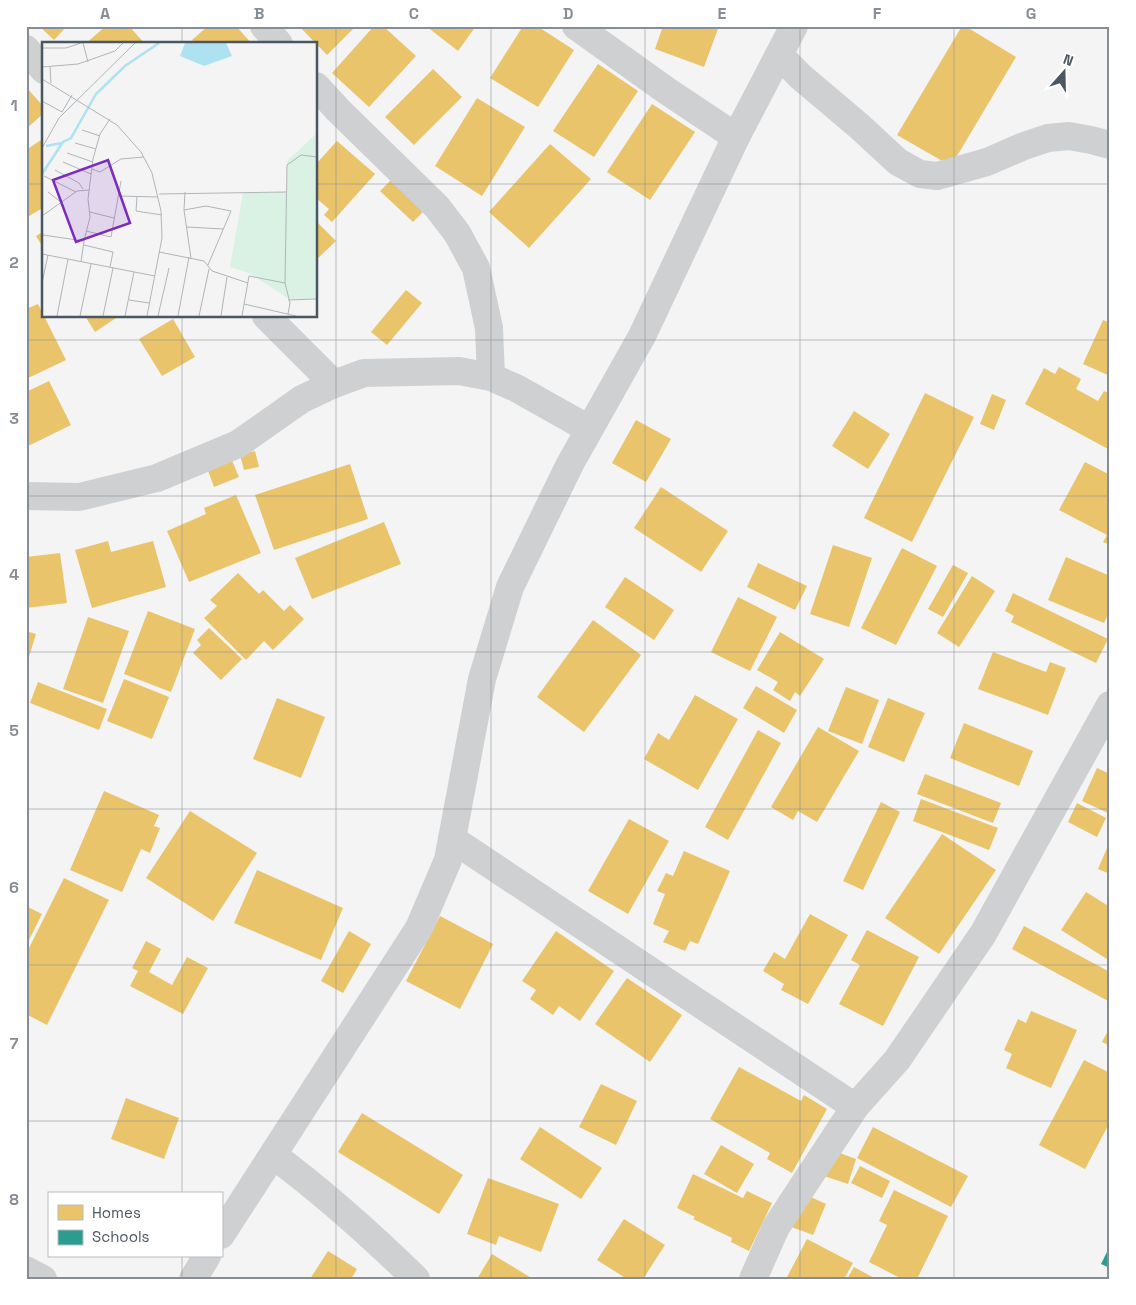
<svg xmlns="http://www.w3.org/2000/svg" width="1136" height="1305" font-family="'Space Grotesk',sans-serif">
<rect width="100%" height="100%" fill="#f4f4f4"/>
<g fill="#e9c46a">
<polygon points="39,26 67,26 54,40"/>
<polygon points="106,26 129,26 145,44 85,44"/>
<polygon points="208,26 236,26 252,44 195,44 192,40"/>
<polygon points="299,26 356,26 327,55"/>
<polygon points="374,26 383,26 416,56 369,107 332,73"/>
<polygon points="426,26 476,26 458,51"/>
<polygon points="523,26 537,26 574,50 538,107 490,78"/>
<polygon points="663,26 719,26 704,67 655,49"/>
<polygon points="962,26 965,26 1016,57 951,166 897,135"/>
<polygon points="598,64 638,91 594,157 553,131"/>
<polygon points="433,69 462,97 414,145 385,117"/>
<polygon points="26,87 44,107 44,113 26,129"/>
<polygon points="477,98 525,127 482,196 435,166"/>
<polygon points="652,104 695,132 650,200 607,172"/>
<polygon points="44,138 44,207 26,218 26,150"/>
<polygon points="337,141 375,174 332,222 324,215 329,209 316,198 316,164"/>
<polygon points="550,144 591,179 529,248 489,212"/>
<polygon points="394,177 426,209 413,222 380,191"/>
<polygon points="316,221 336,241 316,260"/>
<polygon points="44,231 44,249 36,236"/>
<polygon points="406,290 422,303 387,345 371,332"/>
<polygon points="38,304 66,360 26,379 26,309"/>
<polygon points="85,316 119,316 95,332"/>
<polygon points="173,319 195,357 162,376 139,339"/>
<polygon points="1103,320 1110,323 1110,376 1083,364"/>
<polygon points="1059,367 1081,379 1076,389 1098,401 1104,391 1110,394 1110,446 1108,449 1025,404 1044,368 1055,374"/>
<polygon points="49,381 71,425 28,446 26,442 26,392"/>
<polygon points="925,393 974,417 912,542 864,518"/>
<polygon points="992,394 1006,400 994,430 980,424"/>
<polygon points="854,411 890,434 868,469 832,446"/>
<polygon points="636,420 671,439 646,482 612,463"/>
<polygon points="255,451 259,467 244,470 240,455"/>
<polygon points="231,458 239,477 214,487 207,468"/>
<polygon points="1085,462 1110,475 1110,545 1103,542 1107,535 1059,510"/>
<polygon points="350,464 368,519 274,550 255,495"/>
<polygon points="661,487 728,531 701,572 634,528"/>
<polygon points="236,495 261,553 189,582 167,531 206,514 204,508"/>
<polygon points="384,522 401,564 312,599 295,558"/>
<polygon points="108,541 111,552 153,541 166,587 92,608 75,550"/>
<polygon points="833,545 872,558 849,627 810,614"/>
<polygon points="902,548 937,566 896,645 861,628"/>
<polygon points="60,553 67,603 26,608 26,557"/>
<polygon points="1066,557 1110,576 1110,610 1104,623 1048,600"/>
<polygon points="758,563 807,586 795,610 747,587"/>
<polygon points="953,565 968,573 943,617 928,609"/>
<polygon points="238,573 259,594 263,590 284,611 290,605 304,619 273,650 264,641 246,660 204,618 217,606 210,600"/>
<polygon points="972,576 995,591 959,647 937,633"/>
<polygon points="625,577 674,610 654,640 605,607"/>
<polygon points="1013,593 1108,639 1096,663 1011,622 1014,616 1005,611"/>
<polygon points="738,597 777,617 750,671 711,652"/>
<polygon points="148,611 195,629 171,692 124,674"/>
<polygon points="88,617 129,631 103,703 63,689"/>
<polygon points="593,620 641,655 584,732 537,697"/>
<polygon points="209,628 242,659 221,680 193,653 201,645 197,640"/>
<polygon points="26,631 36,634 27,663 26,663"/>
<polygon points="780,632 824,659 800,696 795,692 790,701 773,690 778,682 757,670"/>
<polygon points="993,652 1046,672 1050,662 1066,668 1048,715 978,689"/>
<polygon points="124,679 169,697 152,739 107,721"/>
<polygon points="38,682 107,709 99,730 30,703"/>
<polygon points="756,686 797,710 784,733 743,708"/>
<polygon points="846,687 879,700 862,744 828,731"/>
<polygon points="695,695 738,719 698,790 644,759 658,733 669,740"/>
<polygon points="277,698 325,717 301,778 253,759"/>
<polygon points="888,698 925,713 904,762 868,747"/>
<polygon points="964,723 1033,751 1019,786 950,758"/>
<polygon points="818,727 859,751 817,822 798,811 793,820 771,807"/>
<polygon points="758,730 781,743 728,840 705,827"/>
<polygon points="1097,768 1110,774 1110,808 1108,813 1082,801"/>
<polygon points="925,774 1001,803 993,823 917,794"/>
<polygon points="104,791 159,815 154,826 160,828 150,853 141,849 122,892 70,870"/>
<polygon points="921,799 998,828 989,850 913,821"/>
<polygon points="881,802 900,812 863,890 843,881"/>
<polygon points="1077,803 1106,818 1097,837 1068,822"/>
<polygon points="190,811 257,853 213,921 146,878"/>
<polygon points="629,819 669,841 628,914 588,891"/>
<polygon points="942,834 996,870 939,954 885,918"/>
<polygon points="1110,841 1110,874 1098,869"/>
<polygon points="684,851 730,871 698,944 690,941 685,951 663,942 669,931 653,924 665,894 657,891 666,873 673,876"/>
<polygon points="257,870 343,908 321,960 234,923"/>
<polygon points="64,878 109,900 47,1025 26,1014 26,954"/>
<polygon points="1086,892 1110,907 1110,961 1061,930"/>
<polygon points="26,906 42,914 26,946"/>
<polygon points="810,914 848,935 808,1004 781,990 784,984 763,971 774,952 785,959"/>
<polygon points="440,916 493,944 460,1009 406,981"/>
<polygon points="1024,926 1110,972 1110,1002 1012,949"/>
<polygon points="867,930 919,957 883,1026 839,1004 860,965 851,960"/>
<polygon points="349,931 371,944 343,993 321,981"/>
<polygon points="556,931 614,971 580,1021 559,1006 553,1015 530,999 536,990 522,981"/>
<polygon points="146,941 161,949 149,972 172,985 187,957 208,968 183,1014 130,986 138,971 132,968"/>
<polygon points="627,978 682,1015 650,1062 595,1024"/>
<polygon points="1031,1011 1077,1030 1051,1088 1006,1068 1012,1054 1004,1050 1018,1019 1026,1023"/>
<polygon points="1110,1027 1110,1046 1102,1042"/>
<polygon points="1084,1060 1110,1073 1110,1122 1085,1169 1039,1145"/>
<polygon points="739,1067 801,1101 804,1095 827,1109 792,1173 767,1159 770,1153 710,1119"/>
<polygon points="601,1084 637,1101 616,1145 579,1127"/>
<polygon points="126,1098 179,1118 164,1159 111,1139"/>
<polygon points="362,1113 463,1175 439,1214 338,1152"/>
<polygon points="540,1127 602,1168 581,1199 520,1159"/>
<polygon points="873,1127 968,1176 951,1207 857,1158"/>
<polygon points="721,1145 754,1164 737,1193 704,1174"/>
<polygon points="829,1149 856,1159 848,1184 821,1175"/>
<polygon points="860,1166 890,1181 882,1198 851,1183"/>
<polygon points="693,1174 743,1198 747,1191 772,1203 749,1251 731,1242 732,1238 693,1219 695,1217 677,1208"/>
<polygon points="488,1178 559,1204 541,1252 499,1236 496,1245 467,1234"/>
<polygon points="894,1190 948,1216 917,1279 902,1279 869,1262 887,1225 879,1221"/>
<polygon points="802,1193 826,1204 813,1235 789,1226"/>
<polygon points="624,1219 665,1245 643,1279 627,1279 597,1260"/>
<polygon points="807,1239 853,1263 844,1279 786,1279"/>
<polygon points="328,1251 357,1269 351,1279 310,1279"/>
<polygon points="492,1254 533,1279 477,1279"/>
<polygon points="854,1267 876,1279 847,1279"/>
</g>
<polygon fill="#2a9d8f" points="1110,1246 1110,1268 1101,1264"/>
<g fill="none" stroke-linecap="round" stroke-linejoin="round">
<g stroke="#ced0d2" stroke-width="28">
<polyline points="264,26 279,44"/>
<polyline points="576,26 667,91 736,137"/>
<polyline points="26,49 44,70"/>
<polyline points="779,55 801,77 859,126 898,162 920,174 937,176 987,162 1024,146 1048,138 1069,136 1091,140 1110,145"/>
<polyline points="316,86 338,110 437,207 457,233 476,268 489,328 491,377"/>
<polyline points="266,316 334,384"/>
<polyline points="26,496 79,497 157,478 238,444 302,399 334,384 364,373 459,371 491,377 516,388 589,429"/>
<polyline points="452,839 855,1107"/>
<path d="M273 1155C324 1193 370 1234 416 1279"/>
<polyline points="221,1235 419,928 448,860 482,679 510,587 570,464 642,336 736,137 794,26"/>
<polyline points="26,1270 43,1279"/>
<polyline points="193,1279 207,1256"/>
<polyline points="753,1279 776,1227 855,1107 897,1060 983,934 1110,705"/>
</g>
</g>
<path fill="none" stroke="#868d94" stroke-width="1" stroke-opacity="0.55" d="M182 26V44M336 26V1279M491 26V1279M645 26V1279M800 26V1279M954 26V1279M26 184H44M316 184H1110M182 316V1194M26 340H1110M26 496H1110M26 652H1110M26 809H1110M26 965H1110M26 1121H1110M182 1256V1279"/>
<g transform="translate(42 42)">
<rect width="275" height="275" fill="#f4f4f4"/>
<path d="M275 91V257H247L207 231 188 225 201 151 245 150V119Z" fill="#d9f2e3"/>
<path d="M143 1H184L190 14 162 24 138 14Z" fill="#aee2f0"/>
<path fill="none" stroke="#aee2f0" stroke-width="2.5" d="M4 104 20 101M0 132 21 100 29 96 54 52 83 24 117 1"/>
<path fill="none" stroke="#b0b5b9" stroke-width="1" d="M41 1 46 20M0 6H24L39 1M0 25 36 22 73 9 81 1M8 25 9 41M0 37 75 83 99 110 110 131 119 169 120 196 105 274M0 59 20 70 30 53M40 88 58 94M33 101 54 107M0 106 17 76 93 1M25 111 51 120M21 120 49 132M50 127 58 130 79 117 102 115M13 128 37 141 41 147M2 134 34 150M6 150 20 161M143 150 142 168 149 216M117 152 244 150M77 154 116 155M95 155 94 169 120 173M142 168 164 164 189 169 166 223M48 170 72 176M0 174 35 149 47 148M145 185 181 187M44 189 69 195 79 139M1 193 42 199 39 220M42 199 48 175 46 157 51 117 58 92 68 77M42 203 71 210 68 225M117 210 162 219 170 229 206 241M0 212 113 234M0 241 6 213M87 258 107 261M246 258 275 257M202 262 254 274M246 272 248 261 243 241 245 123 259 113 275 115M15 274 26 217M38 274 49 222M61 274 71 226M83 274 92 230M116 274 127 226M136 274 147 215M157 274 167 227M179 274 185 235M200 274 207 234 243 241"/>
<path fill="#7b2cbf" fill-opacity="0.15" stroke="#7b2cbf" stroke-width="2.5" d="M66 118 88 181 34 200 11 138Z"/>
<rect width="275" height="275" fill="none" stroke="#4a5661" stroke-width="2.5"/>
</g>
<rect width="1136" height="1305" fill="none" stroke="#ffffff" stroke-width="55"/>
<rect x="48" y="1192" width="175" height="65" fill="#ffffff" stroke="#b7bbc0"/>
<rect x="58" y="1205" width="25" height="15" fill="#e9c46a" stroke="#b7bbc0"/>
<text x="92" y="1218" font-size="15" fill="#4a5661">Homes</text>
<rect x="58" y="1230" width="25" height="15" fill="#2a9d8f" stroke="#b7bbc0"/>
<text x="92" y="1242" font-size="15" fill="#4a5661">Schools</text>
<g transform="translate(1064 72) rotate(20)" stroke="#ffffff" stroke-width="4" paint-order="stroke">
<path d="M0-4L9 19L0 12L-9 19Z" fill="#4a5661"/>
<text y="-8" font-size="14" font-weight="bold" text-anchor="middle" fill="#4a5661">N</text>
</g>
<rect x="28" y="28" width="1080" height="1250" fill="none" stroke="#868d94" stroke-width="2"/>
<g font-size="16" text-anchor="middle" font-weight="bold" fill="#868d94">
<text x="105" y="19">A</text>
<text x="259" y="19">B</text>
<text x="414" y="19">C</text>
<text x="568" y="19">D</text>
<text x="722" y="19">E</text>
<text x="877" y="19">F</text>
<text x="1031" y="19">G</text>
<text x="14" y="111">1</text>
<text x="14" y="268">2</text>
<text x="14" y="424">3</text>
<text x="14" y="580">4</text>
<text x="14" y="736">5</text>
<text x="14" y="893">6</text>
<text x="14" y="1049">7</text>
<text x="14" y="1205">8</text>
</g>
</svg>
